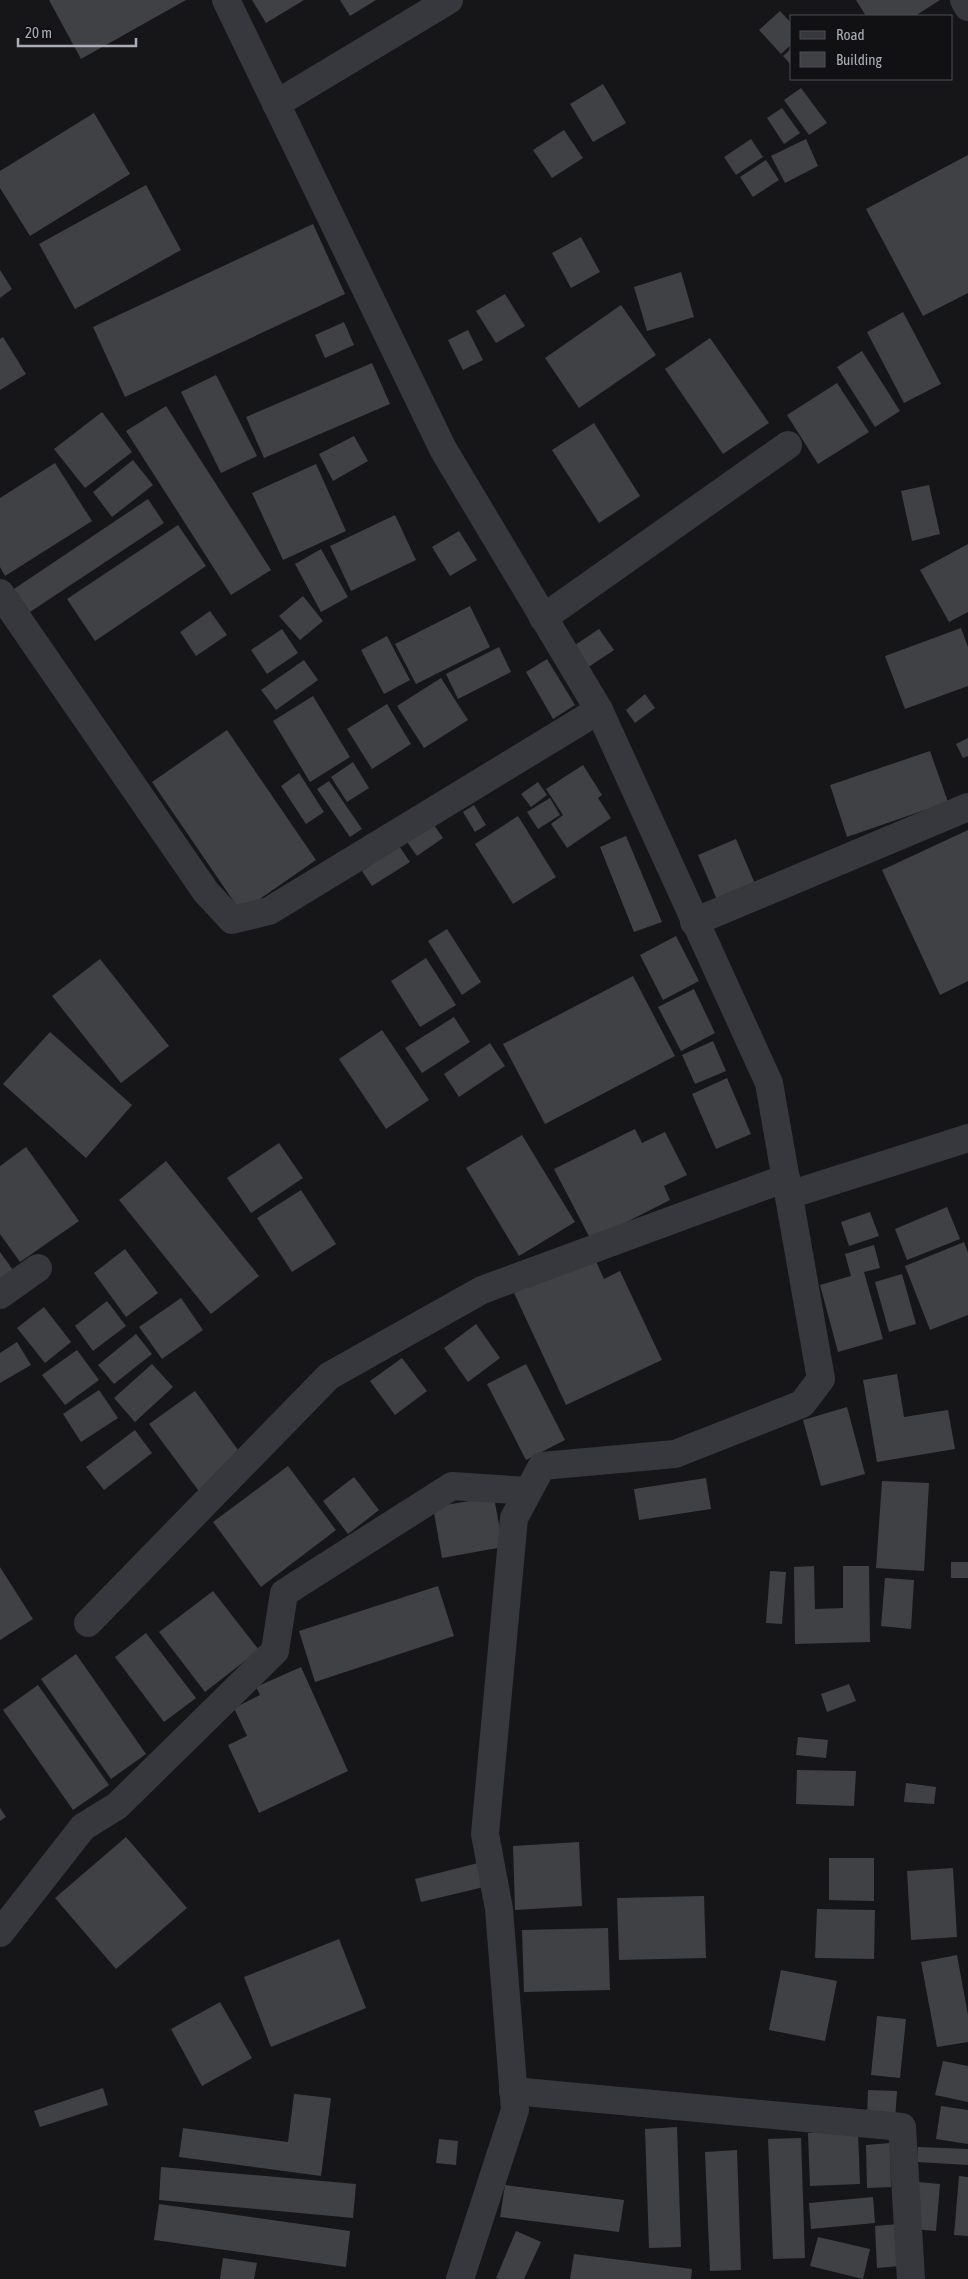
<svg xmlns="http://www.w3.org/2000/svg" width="968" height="2279" font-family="'Asap Condensed',sans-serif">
<rect width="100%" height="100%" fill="#161618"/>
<g fill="#404145">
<polygon points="49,0 186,0 81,59"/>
<polygon points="252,0 304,0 266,23"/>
<polygon points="340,0 376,0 350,16"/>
<polygon points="856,0 940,0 915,16 866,16"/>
<polygon points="780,11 792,24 792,44 781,54 759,30"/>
<polygon points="792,48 792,66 783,56"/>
<polygon points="603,84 626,123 593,142 570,104"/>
<polygon points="801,88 827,123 809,135 784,100"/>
<polygon points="782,108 800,133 784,144 767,118"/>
<polygon points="94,113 130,174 30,236 0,188 0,171"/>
<polygon points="564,130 583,158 552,178 533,150"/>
<polygon points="751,139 763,157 736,175 724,157"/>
<polygon points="806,139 818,166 785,183 771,156"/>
<polygon points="968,155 968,293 923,316 866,209"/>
<polygon points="766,160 779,180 753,197 740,177"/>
<polygon points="146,185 181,250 75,309 39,244"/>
<polygon points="313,224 345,294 125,397 93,327"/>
<polygon points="581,237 600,272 571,288 552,253"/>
<polygon points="0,270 12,289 0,298"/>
<polygon points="681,272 694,317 647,331 634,287"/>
<polygon points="505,294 525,326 496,343 476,311"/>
<polygon points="621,305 656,355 579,408 545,358"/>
<polygon points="903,312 941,384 904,403 867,332"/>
<polygon points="344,322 354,345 325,358 315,335"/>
<polygon points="468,330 483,360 463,370 448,340"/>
<polygon points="3,337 26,374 0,390 0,339"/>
<polygon points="710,338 769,423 723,454 665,369"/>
<polygon points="862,351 900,411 875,427 837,367"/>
<polygon points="372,363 390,404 264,458 246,417"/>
<polygon points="216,375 257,456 221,473 181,392"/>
<polygon points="837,383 869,432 818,464 787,415"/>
<polygon points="166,406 271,570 231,595 126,431"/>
<polygon points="102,412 132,452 85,488 54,449"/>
<polygon points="594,423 640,496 599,523 552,450"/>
<polygon points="354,436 368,461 333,481 319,454"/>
<polygon points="133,460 153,485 112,517 93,492"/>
<polygon points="55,463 92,521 5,576 0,567 0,498"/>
<polygon points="316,464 346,531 283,560 252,493"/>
<polygon points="929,485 940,534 912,541 901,491"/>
<polygon points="148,499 164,523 30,612 14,589"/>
<polygon points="395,515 416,560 351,591 330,546"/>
<polygon points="178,525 206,566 95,641 67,599"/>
<polygon points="459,531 477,560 450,576 432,547"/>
<polygon points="968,544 968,612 949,622 920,570"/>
<polygon points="321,549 348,597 321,612 295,564"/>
<polygon points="303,596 323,621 300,640 279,616"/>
<polygon points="470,606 490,647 416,684 395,644"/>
<polygon points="210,611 227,635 196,656 180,632"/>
<polygon points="961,628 968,647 968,686 905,709 885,656"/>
<polygon points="282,629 298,653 267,674 251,650"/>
<polygon points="599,629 614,650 584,670 569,649"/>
<polygon points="387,636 410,680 384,694 361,650"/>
<polygon points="499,647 511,672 458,699 446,674"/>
<polygon points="547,659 575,705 553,719 526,672"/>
<polygon points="304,660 318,680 276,710 261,690"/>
<polygon points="441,678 468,720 424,748 397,706"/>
<polygon points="645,694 655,708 635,723 626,710"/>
<polygon points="313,696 350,757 310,782 273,721"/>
<polygon points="387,704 411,744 372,769 347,729"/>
<polygon points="227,730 316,860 241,912 152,782"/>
<polygon points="968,738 968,756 963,758 956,744"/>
<polygon points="930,751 948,802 847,837 830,785"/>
<polygon points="353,762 369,788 347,802 331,777"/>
<polygon points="583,765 602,795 598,798 611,818 567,848 551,824 563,815 546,789"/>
<polygon points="299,773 324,812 306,824 281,786"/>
<polygon points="329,781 362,829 350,837 317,789"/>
<polygon points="538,782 547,795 531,807 521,794"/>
<polygon points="550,798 560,815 538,829 527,812"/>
<polygon points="474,805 486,825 475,832 463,812"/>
<polygon points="518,816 556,877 513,904 475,844"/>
<polygon points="431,821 443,838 417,856 405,839"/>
<polygon points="968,830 968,981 940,995 882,870"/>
<polygon points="626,836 662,922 634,932 600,847"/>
<polygon points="736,839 758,891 720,907 698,855"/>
<polygon points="399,846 410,862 372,886 362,871"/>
<polygon points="447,929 481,982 462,995 428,941"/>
<polygon points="676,936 699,981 663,1000 640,955"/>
<polygon points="426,958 456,1005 420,1027 391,981"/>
<polygon points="100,959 169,1046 121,1083 52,996"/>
<polygon points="633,976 675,1056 545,1124 503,1044"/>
<polygon points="694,989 715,1033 681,1051 658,1007"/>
<polygon points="454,1017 470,1042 422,1073 405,1048"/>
<polygon points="382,1030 429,1100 386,1129 339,1059"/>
<polygon points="50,1032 132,1105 86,1158 3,1084"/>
<polygon points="713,1041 726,1071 695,1084 682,1055"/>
<polygon points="490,1043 505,1066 459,1097 444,1074"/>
<polygon points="727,1078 751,1134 716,1149 692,1094"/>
<polygon points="635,1129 642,1143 665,1132 687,1175 664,1186 670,1200 591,1240 554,1169"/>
<polygon points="522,1135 575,1222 519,1256 466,1168"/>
<polygon points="279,1143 303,1178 251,1213 227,1178"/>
<polygon points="26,1147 79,1221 20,1262 0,1234 0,1166"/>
<polygon points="166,1161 259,1276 211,1314 119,1200"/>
<polygon points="301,1190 336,1244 292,1272 257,1218"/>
<polygon points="947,1207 960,1239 907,1260 895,1229"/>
<polygon points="870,1212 879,1236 849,1246 841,1222"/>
<polygon points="964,1242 968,1253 968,1315 930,1330 905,1266"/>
<polygon points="874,1245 880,1268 864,1272 883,1339 838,1352 820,1285 851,1276 845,1254"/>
<polygon points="125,1249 158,1293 126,1317 94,1273"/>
<polygon points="0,1252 16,1274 0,1286"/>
<polygon points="594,1257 604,1279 620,1271 662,1360 566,1405 514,1293"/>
<polygon points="902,1274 916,1324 889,1332 875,1282"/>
<polygon points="181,1298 203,1330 162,1359 139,1327"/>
<polygon points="107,1301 126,1326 93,1351 75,1326"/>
<polygon points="44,1307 71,1342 45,1363 17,1328"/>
<polygon points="476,1324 500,1358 468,1382 444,1348"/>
<polygon points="136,1334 152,1354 114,1384 98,1365"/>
<polygon points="17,1342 31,1365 0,1383 0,1353"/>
<polygon points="77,1350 99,1380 65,1405 42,1375"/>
<polygon points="402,1358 427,1391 395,1415 370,1381"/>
<polygon points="152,1364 173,1387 135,1422 114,1398"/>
<polygon points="526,1364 565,1440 526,1460 487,1384"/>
<polygon points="897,1374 904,1417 948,1410 955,1449 877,1462 863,1380"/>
<polygon points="99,1390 118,1418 81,1442 63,1414"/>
<polygon points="195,1391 246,1461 201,1494 149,1424"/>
<polygon points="847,1407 865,1474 821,1486 803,1420"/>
<polygon points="135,1430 152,1453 104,1490 86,1467"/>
<polygon points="288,1466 336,1530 261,1587 213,1522"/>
<polygon points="354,1477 379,1510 348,1534 323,1501"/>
<polygon points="706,1478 711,1509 639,1520 634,1489"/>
<polygon points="882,1481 929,1483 924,1571 876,1568"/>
<polygon points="494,1497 503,1547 442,1558 433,1507"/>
<rect x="951" y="1562" width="17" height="16"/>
<polygon points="814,1566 815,1609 843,1608 843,1566 869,1566 870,1642 795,1644 794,1567"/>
<polygon points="0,1567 33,1619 0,1640"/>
<polygon points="770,1571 786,1572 782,1624 766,1623"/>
<polygon points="885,1578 914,1580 911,1629 881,1626"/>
<polygon points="438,1586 454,1636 315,1682 299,1631"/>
<polygon points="213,1591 259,1650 205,1692 159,1632"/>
<polygon points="146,1633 196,1698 164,1722 115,1657"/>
<polygon points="76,1654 146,1754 111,1779 41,1679"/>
<polygon points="301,1667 348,1771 259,1813 228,1745 247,1736 234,1708 260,1695 256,1687"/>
<polygon points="849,1684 856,1701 827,1712 821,1694"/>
<polygon points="38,1685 109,1785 73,1810 3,1710"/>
<polygon points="798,1737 828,1740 826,1758 796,1755"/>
<polygon points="797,1770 856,1771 854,1806 796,1804"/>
<polygon points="906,1783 936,1787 934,1804 904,1802"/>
<polygon points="0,1808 6,1817 0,1821"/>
<polygon points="126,1837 187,1908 116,1969 55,1898"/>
<polygon points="579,1842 582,1906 515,1910 513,1846"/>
<polygon points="829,1858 874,1858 874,1901 829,1900"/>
<polygon points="478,1863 484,1887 421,1902 415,1879"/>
<polygon points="953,1868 957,1937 911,1940 907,1871"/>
<polygon points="704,1896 706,1958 619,1960 617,1898"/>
<polygon points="817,1909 875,1910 874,1959 815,1958"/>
<polygon points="608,1928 610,1990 524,1992 522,1930"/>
<polygon points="339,1939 366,2008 271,2047 244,1977"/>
<polygon points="957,1955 968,2015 968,2042 937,2047 921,1962"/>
<polygon points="781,1970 837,1981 825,2041 769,2030"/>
<polygon points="220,2002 252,2058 202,2086 171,2029"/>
<polygon points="877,2016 906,2019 900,2078 871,2075"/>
<polygon points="943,2061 968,2066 968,2102 935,2095"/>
<polygon points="103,2088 108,2105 40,2127 34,2111"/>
<polygon points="868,2090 897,2091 895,2120 867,2119"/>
<polygon points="294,2094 331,2098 321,2176 179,2157 183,2128 288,2142"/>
<polygon points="941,2106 968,2110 968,2144 936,2139"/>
<polygon points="677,2127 681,2247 649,2248 645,2129"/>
<polygon points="858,2131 860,2184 810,2186 808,2133"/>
<polygon points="801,2138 805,2258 773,2259 768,2139"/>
<polygon points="439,2139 458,2141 456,2165 436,2163"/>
<polygon points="890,2143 891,2187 867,2188 866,2145"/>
<polygon points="918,2147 968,2149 968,2165 917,2162"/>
<polygon points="737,2150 741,2270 710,2271 705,2152"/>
<polygon points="161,2167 356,2184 353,2218 159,2200"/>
<polygon points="959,2176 968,2177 968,2236 954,2235"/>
<polygon points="918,2182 940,2184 936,2231 913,2229"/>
<polygon points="505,2185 624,2200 619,2232 500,2217"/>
<polygon points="873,2197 875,2223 811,2229 809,2203"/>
<polygon points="159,2204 350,2231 346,2267 154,2240"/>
<polygon points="898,2224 901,2266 877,2268 875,2226"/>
<polygon points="516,2231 541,2242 524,2279 499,2279 496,2278"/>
<polygon points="818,2237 870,2249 863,2279 810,2266"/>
<polygon points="574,2254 692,2269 691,2279 570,2279"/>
<polygon points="223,2258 257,2263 254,2279 220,2279"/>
</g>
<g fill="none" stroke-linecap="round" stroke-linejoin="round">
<g stroke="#37383d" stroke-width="28">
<polyline points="226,0 443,449 599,710 769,1083 821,1379 802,1404 675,1454 542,1466 514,1518 485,1834 499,1909 515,2110 460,2279"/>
<polyline points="964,0 968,7"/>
<polyline points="276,104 449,0"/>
<polyline points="0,593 206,892 232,920 269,911 599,710"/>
<polyline points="543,618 788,445"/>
<polyline points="694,922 968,807"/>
<polyline points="789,1195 968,1138"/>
<polyline points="0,1295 38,1268"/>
<polyline points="88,1623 329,1376 482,1290 786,1178"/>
<polyline points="0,1933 83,1827 117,1806 275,1651 284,1593 452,1486 528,1491"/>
<polyline points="513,2091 902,2127 911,2279"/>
</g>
</g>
<rect x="790" y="15" width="162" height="65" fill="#111113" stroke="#4d4f55"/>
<rect x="800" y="31" width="25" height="8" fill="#37383d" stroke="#4d4f55"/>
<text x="836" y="40" font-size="15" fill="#a8adb8">Road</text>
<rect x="800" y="52" width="25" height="15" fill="#404145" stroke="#4d4f55"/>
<text x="836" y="65" font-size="15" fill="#a8adb8">Building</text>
<path d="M18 38v8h118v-8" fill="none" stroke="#a8adb8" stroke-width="2.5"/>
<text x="25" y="38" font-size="15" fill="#a8adb8" stroke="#111113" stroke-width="4" paint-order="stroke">20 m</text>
</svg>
